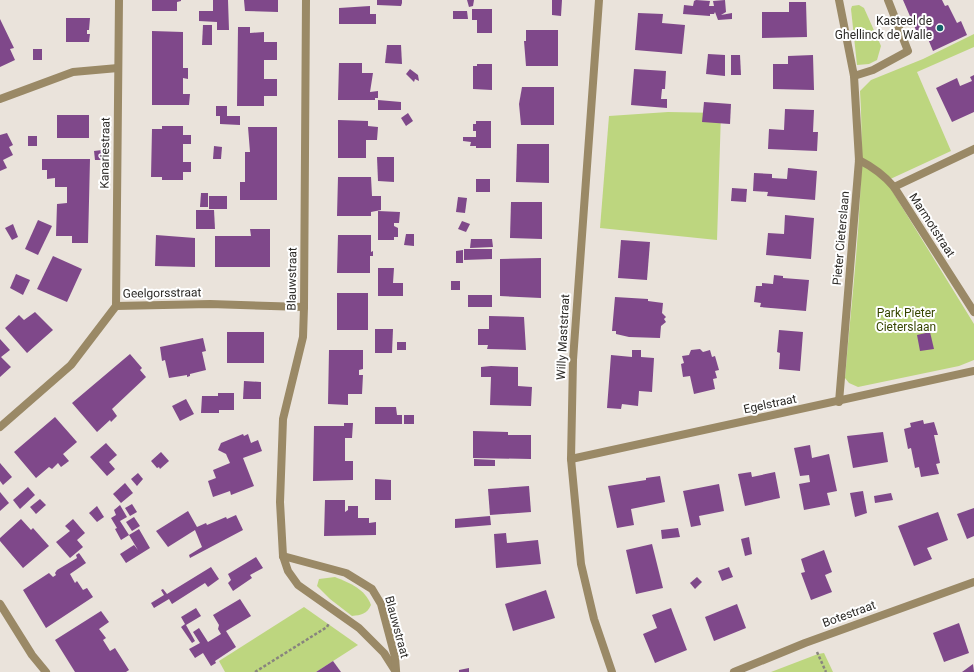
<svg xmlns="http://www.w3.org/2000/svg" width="974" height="672" font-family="Roboto,sans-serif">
<rect width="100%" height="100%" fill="#eae3db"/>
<g fill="#bdd67f">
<polygon points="859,5 864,8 881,46 877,60 869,64 857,65 851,9 852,6"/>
<path d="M974 34V47L917 72 951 151 886 181 974 324V360L959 366 858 387 849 383 845 378C853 282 866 187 860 91L871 80 923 59Z"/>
<polygon points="668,112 721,113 717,240 600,228 609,116"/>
<path d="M335 577C350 583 365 589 371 605 367 614 361 615 352 616L330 599 317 586 319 579Z"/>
<polygon points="304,607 358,645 316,672 225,672 219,661"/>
<polygon points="824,653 833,672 771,672 818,654"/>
</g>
<g fill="#7f488a">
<polygon points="152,0 181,0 181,1 177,2 177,11 152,11"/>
<polygon points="213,0 228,0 229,30 217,30 217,22 199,21 199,11 213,11"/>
<polygon points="244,0 278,0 278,12 245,11"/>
<polygon points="377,0 402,0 402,3 401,6 377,5"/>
<polygon points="467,0 474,0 473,6 469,7"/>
<polygon points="552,0 562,0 561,16 552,15"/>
<polygon points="696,0 710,1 709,6 714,6 713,1 725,0 726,12 721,15 732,13 732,19 718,20 715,12 714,14 710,14 710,16 683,14 684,5 693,6 694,1"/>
<polygon points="903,0 942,0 945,6 948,5 957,23 961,21 967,35 933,51 926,34 919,37"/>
<polygon points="789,2 806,2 807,37 762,38 762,12 789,12"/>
<polygon points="370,6 370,14 376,14 376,24 339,24 339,8"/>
<polygon points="472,9 492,9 492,33 477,33 477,20 472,20"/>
<polygon points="453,11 467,11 468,19 453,19"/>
<polygon points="638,13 663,14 662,23 685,25 682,54 635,50"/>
<polygon points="66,18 90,18 89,30 87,30 87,34 90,34 89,42 66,42"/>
<polygon points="0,19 14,48 10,49 15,60 0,67"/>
<polygon points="203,25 212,25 212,45 202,45"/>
<polygon points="238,27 250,27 250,33 264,32 264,42 277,42 277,60 264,60 264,79 277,79 277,96 264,96 264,106 237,106"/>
<polygon points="526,30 558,30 558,66 526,66 524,41 526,41"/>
<polygon points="152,31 183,32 183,68 188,68 188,79 183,78 183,94 190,94 189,105 152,105"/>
<polygon points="387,45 401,45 402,64 385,63"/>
<rect x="33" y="49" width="9" height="11"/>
<polygon points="708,54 725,55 725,76 706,74"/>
<polygon points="731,55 740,55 741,75 731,75"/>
<polygon points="813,55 814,90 773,89 773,64 788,64 788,56"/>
<polygon points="339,63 362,63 362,73 373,73 370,92 378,91 378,98 375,98 375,100 338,100"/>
<polygon points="477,64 492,64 492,90 473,89 473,66 477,66"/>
<polygon points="410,69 418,75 419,81 415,79 414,82 406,74"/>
<polygon points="634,69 666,71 665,89 662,89 661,99 667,99 667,108 631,105"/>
<polygon points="974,75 974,112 952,122 936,88 957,78 960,86 972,81 970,77"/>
<polygon points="522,87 554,87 554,125 521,125 519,104"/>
<polygon points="378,100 401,102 401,110 378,110"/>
<polygon points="704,102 731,104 730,124 702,122"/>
<polygon points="216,106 227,106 227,116 240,116 240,125 220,124 220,116 216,116"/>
<polygon points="785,109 814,110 813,132 818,132 817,151 768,149 769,129 784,130"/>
<polygon points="408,113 413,121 406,126 401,118"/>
<rect x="57" y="115" width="32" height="23"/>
<polygon points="338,120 368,121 368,126 378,127 377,140 366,140 366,158 338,158"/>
<polygon points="476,121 491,121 491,148 476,148 476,146 470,146 471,142 463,141 463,137 476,137 476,131 473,131 473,124 476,124"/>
<polygon points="162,126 183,126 183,135 191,135 191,144 183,144 183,162 191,162 191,172 183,172 183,180 162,180 162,177 151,177 152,129 162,129"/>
<polygon points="248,127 277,127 277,200 240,200 240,182 245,182 245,152 250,152"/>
<polygon points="7,133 13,145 9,147 13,155 3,160 7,168 0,171 0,135"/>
<rect x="28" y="136" width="9" height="10"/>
<polygon points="517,144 549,144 549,183 516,182"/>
<polygon points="214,146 222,147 221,159 213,159"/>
<polygon points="102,150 102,160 95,160 94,151"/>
<polygon points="377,157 394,157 394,182 378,181"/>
<polygon points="42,159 90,159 88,243 72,243 72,236 56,236 57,204 67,203 67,187 55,187 55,178 47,179 47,170 42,170"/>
<polygon points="788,168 817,171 815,200 767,196 768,192 753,191 754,173 772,174 772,178 787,179"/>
<polygon points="338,177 371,177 372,196 381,196 381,210 371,212 371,216 337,216"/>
<rect x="476" y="179" width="14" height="13"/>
<polygon points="732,188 747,189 746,202 731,201"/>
<polygon points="201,193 208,193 208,207 200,207"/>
<rect x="209" y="196" width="18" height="13"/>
<polygon points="458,197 467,198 465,213 456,212"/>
<polygon points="511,202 542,202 542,239 510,238"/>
<polygon points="196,210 214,210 215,229 196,229"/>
<polygon points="378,211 400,212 399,223 394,223 394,226 398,228 398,237 394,237 394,240 378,240"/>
<polygon points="785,215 814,218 811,259 766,255 768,233 784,234"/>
<polygon points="38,220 52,226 38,255 25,249"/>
<polygon points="462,221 470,224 466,232 458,229"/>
<polygon points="13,224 18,237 12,240 5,228"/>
<polygon points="250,229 270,229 270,267 215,267 215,236 251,236"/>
<polygon points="406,234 414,234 414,246 404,245"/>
<polygon points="156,235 195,238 195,267 155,266"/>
<polygon points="338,235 371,235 371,252 373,251 373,256 370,256 370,273 337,273"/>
<polygon points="471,239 492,239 493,247 470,248"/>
<polygon points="621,240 650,242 647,280 618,278"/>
<polygon points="464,249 492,249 492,259 464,260"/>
<polygon points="463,250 463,263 456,263 456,251"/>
<polygon points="53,256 82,269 67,302 37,289"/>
<polygon points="541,258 541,298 500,296 500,259"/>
<polygon points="378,268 394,268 393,283 403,283 403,296 378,296"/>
<polygon points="16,274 30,280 23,295 10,288"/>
<polygon points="774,275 783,276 783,278 809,280 806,311 760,307 761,303 754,302 756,286 762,286 762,283 773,284"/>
<rect x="451" y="281" width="9" height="9"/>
<rect x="337" y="293" width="31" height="37"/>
<rect x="468" y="295" width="24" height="12"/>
<polygon points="615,297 648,299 648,301 663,303 662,313 666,317 664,319 666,322 661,326 660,338 629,337 616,334 616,331 612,331"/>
<polygon points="35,312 53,330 27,353 5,328 19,315 24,320"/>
<polygon points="489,316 524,317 526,350 487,349 488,345 478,345 478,329 489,329"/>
<polygon points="375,329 393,329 392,353 375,353"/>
<polygon points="779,330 803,332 800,371 779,369 780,353 777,352"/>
<rect x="227" y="332" width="37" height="31"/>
<polygon points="930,332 934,349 920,351 917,335"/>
<polygon points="203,338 206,351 202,352 206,370 190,374 190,376 187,377 187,375 169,378 165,360 162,361 160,347"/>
<polygon points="0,339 10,350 1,357 11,367 0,377"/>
<rect x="397" y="342" width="9" height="8"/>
<polygon points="700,349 703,352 710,350 712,357 715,356 719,370 715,371 717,378 713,379 715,389 694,394 690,376 683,377 681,364 684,363 682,356 689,355 691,350"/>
<polygon points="329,350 363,350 363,369 359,370 359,375 363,375 362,394 348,394 348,405 328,404"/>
<polygon points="632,350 641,350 641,357 654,358 652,392 639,391 638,406 622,404 621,409 607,408 611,355 632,357"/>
<polygon points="130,354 142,368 140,370 146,377 112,409 117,416 111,422 110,420 97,432 72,403"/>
<polygon points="491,366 518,367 518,386 532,387 531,406 490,405 491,377 481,377 481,367"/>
<polygon points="244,381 261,382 261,399 243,399"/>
<polygon points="218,393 234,393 234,410 219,410 219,413 201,413 202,396 218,396"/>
<polygon points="186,399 194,414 180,421 172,406"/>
<polygon points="375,407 396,407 397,415 402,415 402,424 375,424"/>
<rect x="404" y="415" width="10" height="9"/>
<polygon points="55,417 77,442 63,454 69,461 61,467 58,463 52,469 49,467 36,478 14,452"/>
<polygon points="923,420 924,424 934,422 938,435 934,435 940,463 936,464 939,474 921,477 919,467 915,468 911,448 908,449 904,429 911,427 910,423"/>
<polygon points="344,423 353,423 352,438 345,438 345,461 353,461 353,480 313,481 314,426 344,426"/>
<polygon points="473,431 508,432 508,435 531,435 531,459 473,458"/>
<polygon points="883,432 888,462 853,468 847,436"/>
<polygon points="243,434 244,436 248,434 251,443 258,440 262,451 243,458 254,486 231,495 230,491 213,497 208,481 216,478 213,470 230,463 226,454 218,450 221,443"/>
<polygon points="106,443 117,455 109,462 115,469 107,476 90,457"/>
<polygon points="810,445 812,458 829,454 837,491 827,493 830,505 804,510 799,484 810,482 809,475 800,476 794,448"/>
<polygon points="161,452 169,461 160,469 159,467 157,468 151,461"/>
<polygon points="474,459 495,460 495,466 474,466"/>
<polygon points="0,463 12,477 3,485 0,481"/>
<polygon points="751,472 752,477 775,472 780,498 745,506 738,474"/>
<polygon points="138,473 143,479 137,486 131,479"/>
<polygon points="660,476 665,502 631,509 634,525 617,528 608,486 646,480 646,478"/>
<polygon points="375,479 391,480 391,500 375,500"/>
<polygon points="125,483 133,493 121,503 113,494"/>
<polygon points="719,484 724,511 699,516 701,525 691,527 683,491"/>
<polygon points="529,486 531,512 490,515 488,489"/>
<polygon points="28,487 35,495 20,509 13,500"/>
<polygon points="863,491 867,513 855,517 850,493"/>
<polygon points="0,492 9,503 0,511"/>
<polygon points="891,493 893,500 875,503 874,496"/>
<polygon points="40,499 46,505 36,514 30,507"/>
<polygon points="325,500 345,500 345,512 348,510 348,506 358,506 358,518 369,518 369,523 376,522 376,535 324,536"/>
<polygon points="132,504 137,512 130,516 125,508"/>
<polygon points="120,505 127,517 120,521 129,535 121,540 115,529 117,528 111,518 116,515 114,510"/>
<polygon points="97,506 104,517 97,522 89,513"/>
<polygon points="974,508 974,536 967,539 957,514"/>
<polygon points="188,511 197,527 206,523 207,525 226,517 227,519 236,515 243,530 190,558 189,555 202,547 195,530 168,547 156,531"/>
<polygon points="938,512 948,540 927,548 932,559 914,566 898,526"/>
<polygon points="490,516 491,525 455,528 455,519"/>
<polygon points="134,517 140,526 132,531 126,522"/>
<polygon points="21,519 31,530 33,528 49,546 23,568 0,541 0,538"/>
<polygon points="73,519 85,533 77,540 83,547 70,558 56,542 70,531 65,526"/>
<polygon points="678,528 680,537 662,539 661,530"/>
<polygon points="139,529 150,548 126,563 120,554 134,545 138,550 129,535"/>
<polygon points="506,533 507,543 538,540 541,564 496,568 494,534"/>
<polygon points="749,537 752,554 745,556 741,539"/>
<polygon points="652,544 663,588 636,594 626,550"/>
<polygon points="824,550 832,572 825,575 832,592 811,600 801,573 805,572 801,559"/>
<polygon points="79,553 86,563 70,574 75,583 77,581 83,590 87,588 93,597 46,628 23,590 49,573 53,577 56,575 55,573 57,570 77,558 76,555"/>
<polygon points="256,557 263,568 250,575 252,578 233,591 228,583 231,580 228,574"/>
<polygon points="211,567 219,579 208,587 205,583 172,604 169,599 154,608 151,603 164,595 161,590 163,589 167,594"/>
<polygon points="729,567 733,577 722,581 718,571"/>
<polygon points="697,577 702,582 695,589 690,583"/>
<polygon points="546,590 555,618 513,631 505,604"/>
<polygon points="240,599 251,616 226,631 236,647 215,661 216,663 211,666 203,653 195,658 189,649 200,643 193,632 199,628 208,642 221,634 218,629 219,625 213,615"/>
<polygon points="737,604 746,628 714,641 705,617"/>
<polygon points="196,608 201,616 186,625 195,641 192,643 181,627 185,624 181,617"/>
<polygon points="671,608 687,650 655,663 643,634 657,628 652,615"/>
<polygon points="101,611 109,622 99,629 106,638 103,640 110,651 115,648 129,670 126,672 75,672 55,640"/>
<polygon points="959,623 969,653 944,662 933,633"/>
<polygon points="333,661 341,672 316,672"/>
<polygon points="973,664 974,672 962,672"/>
<polygon points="469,668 469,672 459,672 459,670"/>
</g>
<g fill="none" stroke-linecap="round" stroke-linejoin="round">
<g stroke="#88847e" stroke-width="2.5" stroke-dasharray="3 2" stroke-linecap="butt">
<polyline points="817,652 826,672"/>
<polyline points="255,672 327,627 329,623"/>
</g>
<g stroke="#9a8966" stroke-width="8">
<polyline points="306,0 304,307 303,337 283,419 280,502 283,556 288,571 298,585 359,628 384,653 396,672"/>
<polyline points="599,0 573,360 571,459 581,564 594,619 612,672"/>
<polyline points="854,76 873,70 908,51 888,0"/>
<polyline points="0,99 73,72 118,68"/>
<path d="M859 160C873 167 884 175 894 187L974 312"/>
<polyline points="894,187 974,149"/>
<polyline points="116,306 119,0"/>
<polyline points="116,306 210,304 304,307"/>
<polyline points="839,402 859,160 854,76 839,0"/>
<polyline points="0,427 71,365 116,306"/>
<polyline points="571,459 974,371"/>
<polyline points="283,556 346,573 372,589 381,604 395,657 396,670"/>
<polyline points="0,604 32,655 46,672"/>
</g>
<polyline stroke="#9a8966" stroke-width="8" points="734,672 805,643 974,582"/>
</g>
<circle fill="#136269" stroke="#fff" stroke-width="1.5" cx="940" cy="28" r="4"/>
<g text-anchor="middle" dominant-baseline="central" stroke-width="4" stroke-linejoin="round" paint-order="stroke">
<g font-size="12" fill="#2d2b28" stroke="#fff" text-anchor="end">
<text x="932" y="21">Kasteel de<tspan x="932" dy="14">Ghellinck de Walle</tspan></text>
</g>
<g font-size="12" fill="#2d2b28" stroke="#fff">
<text transform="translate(105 153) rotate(-89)">Kanariestraat</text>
<text transform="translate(932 225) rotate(57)">Marmotstraat</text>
<text transform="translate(841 238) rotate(-85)">Pieter Cieterslaan</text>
<text transform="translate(292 279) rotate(-89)">Blauwstraat</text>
<text transform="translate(162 293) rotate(-1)">Geelgorsstraat</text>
<text transform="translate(563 337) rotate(-87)">Willy Maststraat</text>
<text transform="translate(770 404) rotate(-12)">Egelstraat</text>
<text transform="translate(849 614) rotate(-20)">Botestraat</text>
<text transform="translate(397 627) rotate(75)">Blauwstraat</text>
</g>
<g font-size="12" fill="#364500" stroke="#fff">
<text x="906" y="313">Park Pieter<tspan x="906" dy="14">Cieterslaan</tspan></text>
</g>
</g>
</svg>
